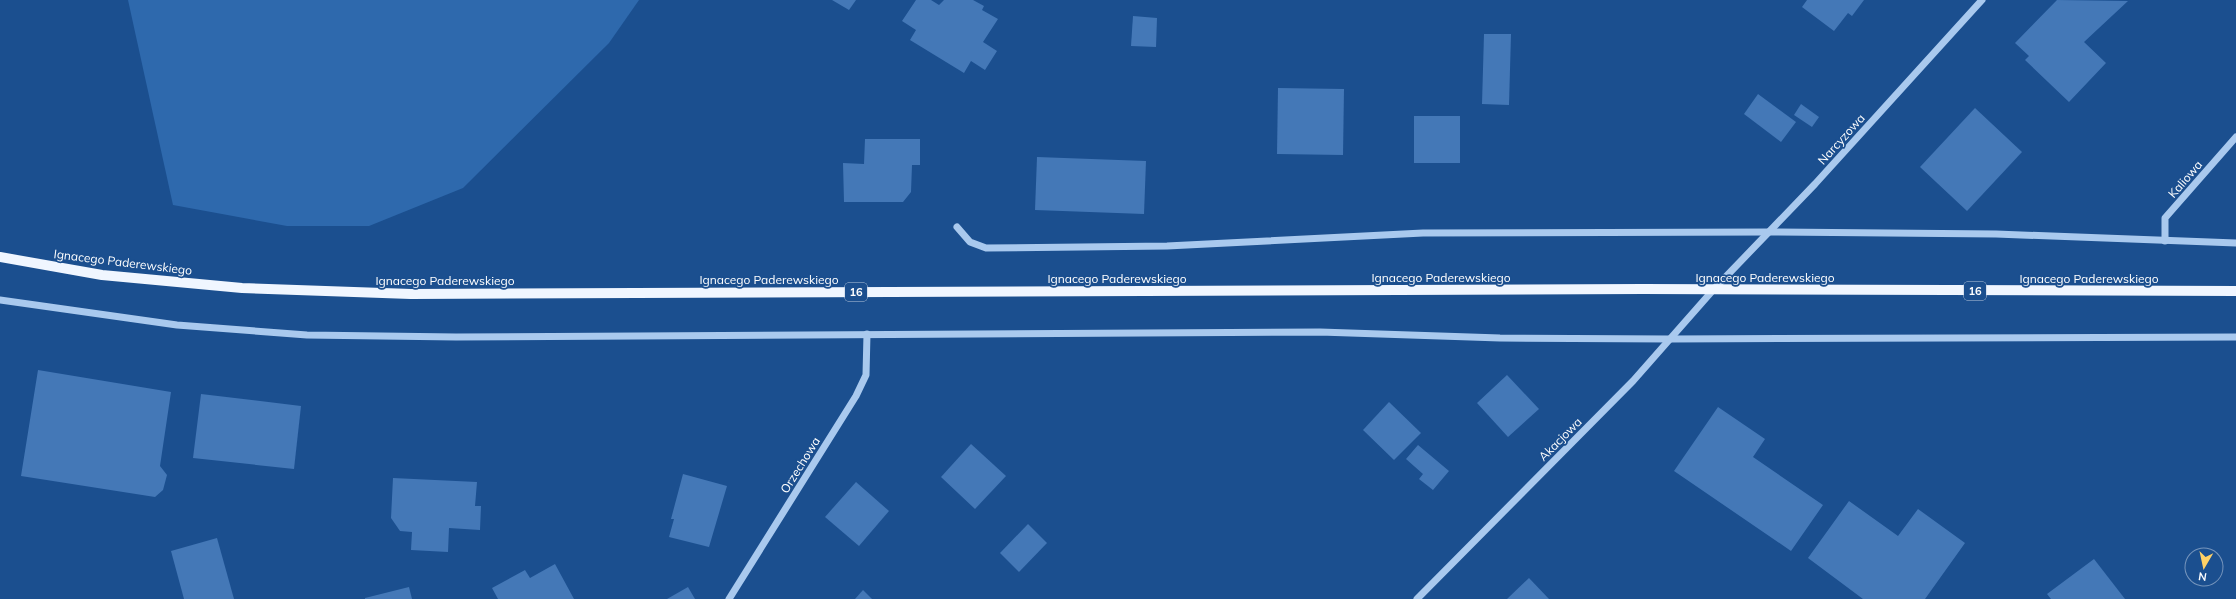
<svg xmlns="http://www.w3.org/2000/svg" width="2236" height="599" font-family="Mulish,sans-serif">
<rect width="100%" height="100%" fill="#1b4f8f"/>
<polygon fill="#2e69ad" points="128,0 639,0 609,43 463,188 369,226 287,226 173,205"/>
<g fill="#4478b7">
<polygon points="832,0 856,0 849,10"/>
<polygon points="916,0 931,0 939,5 944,0 973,0 984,6 982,10 998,19 983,42 997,51 985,70 971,61 964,73 910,40 916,30 902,21"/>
<polygon points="1807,0 1864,0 1852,16 1848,13 1834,31 1802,7"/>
<polygon points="2057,0 2128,1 2084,42 2106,63 2069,102 2025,60 2029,56 2015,43"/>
<polygon points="1133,16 1157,18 1156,47 1131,46"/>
<polygon points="1484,34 1511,34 1509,105 1482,104"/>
<polygon points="1278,88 1344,89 1343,155 1277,154"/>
<polygon points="1758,94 1796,122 1781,142 1744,114"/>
<polygon points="1801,104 1819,117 1812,127 1794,115"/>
<polygon points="1975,108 2022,152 1967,211 1920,167"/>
<rect x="1414" y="116" width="46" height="47"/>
<polygon points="865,139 920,139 920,165 912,165 911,192 903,202 844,202 843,163 864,164"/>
<polygon points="1037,157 1146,161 1144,214 1035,210"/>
<polygon points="38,370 171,392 160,466 167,475 163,490 155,497 21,476"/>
<polygon points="1507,375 1539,409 1508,437 1477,403"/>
<polygon points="201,394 301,406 294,469 193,458"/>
<polygon points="1389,402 1421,433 1394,460 1363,430"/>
<polygon points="1718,407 1765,439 1753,457 1823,505 1791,551 1674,471"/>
<polygon points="971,444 1006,476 975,509 941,477"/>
<polygon points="1418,445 1449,471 1433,490 1419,479 1423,474 1406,459"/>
<polygon points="683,474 727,486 709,547 669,537 674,519 671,519"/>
<polygon points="393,478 477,482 475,506 481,506 480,530 449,528 448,552 411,550 412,532 400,531 391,518"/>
<polygon points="856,482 889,511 859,546 825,517"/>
<polygon points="1849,501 1898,536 1918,509 1965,543 1925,599 1863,599 1808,558"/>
<polygon points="1028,524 1047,543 1019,572 1000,553"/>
<polygon points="217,538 234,599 184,599 171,551"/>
<polygon points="2094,559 2125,599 2051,599 2047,594"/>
<polygon points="555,564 574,599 498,599 492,588 525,570 530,578"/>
<polygon points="1529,578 1549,599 1507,599"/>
<polygon points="409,587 412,599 365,599 365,598"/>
<polygon points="688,587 695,599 667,599"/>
<polygon points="863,590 872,599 855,599"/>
</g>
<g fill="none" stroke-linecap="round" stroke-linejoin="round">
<g stroke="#a9c9ee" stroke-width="7">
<polyline points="957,227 970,242 986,248 1167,246 1423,233 1771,232 1996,234 2236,243"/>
<polyline points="2165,241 2165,218 2236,137"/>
<polyline points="0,300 177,325 307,335 456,337 1320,332 1500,338 1670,339 2236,337"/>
<polyline points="729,599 856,396 866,375 867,334"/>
<polyline points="1417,599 1633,381 1714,289 1815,184 1982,0"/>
</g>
<polyline stroke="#f0f6ff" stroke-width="10" points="0,257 102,275 242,288 411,294 1643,289 2236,291"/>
</g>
<g text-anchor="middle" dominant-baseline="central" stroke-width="3.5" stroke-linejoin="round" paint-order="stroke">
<g fill="#1b4f8f" stroke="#bbcadd" stroke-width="1">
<rect x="1964" y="282" width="22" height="18" rx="3"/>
<rect x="845" y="283" width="22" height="18" rx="3"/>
</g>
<g font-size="11" font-weight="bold" fill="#fff">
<text x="1975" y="291">16</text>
<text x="856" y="292">16</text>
</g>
<g font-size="12" fill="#fff" stroke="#1b4f8f">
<text transform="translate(1841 139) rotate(-48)">Narcyzowa</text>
<text transform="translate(2185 179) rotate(-49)">Kaliowa</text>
<text transform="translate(123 262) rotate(7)">Ignacego Paderewskiego</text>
<text x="1441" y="277">Ignacego Paderewskiego</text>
<text x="1765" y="277">Ignacego Paderewskiego</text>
<text x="1117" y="278">Ignacego Paderewskiego</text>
<text x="2089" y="278">Ignacego Paderewskiego</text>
<text x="769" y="279">Ignacego Paderewskiego</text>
<text x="445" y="280">Ignacego Paderewskiego</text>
<text transform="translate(1560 439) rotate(-45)">Akacjowa</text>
<text transform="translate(800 465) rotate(-58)">Orzechowa</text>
</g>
</g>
<g transform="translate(2204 567) rotate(189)"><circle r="19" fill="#1b4f8f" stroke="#7695bc"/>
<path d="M0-3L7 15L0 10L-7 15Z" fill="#ffd166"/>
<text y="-6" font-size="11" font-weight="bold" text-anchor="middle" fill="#ffffff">N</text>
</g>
</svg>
